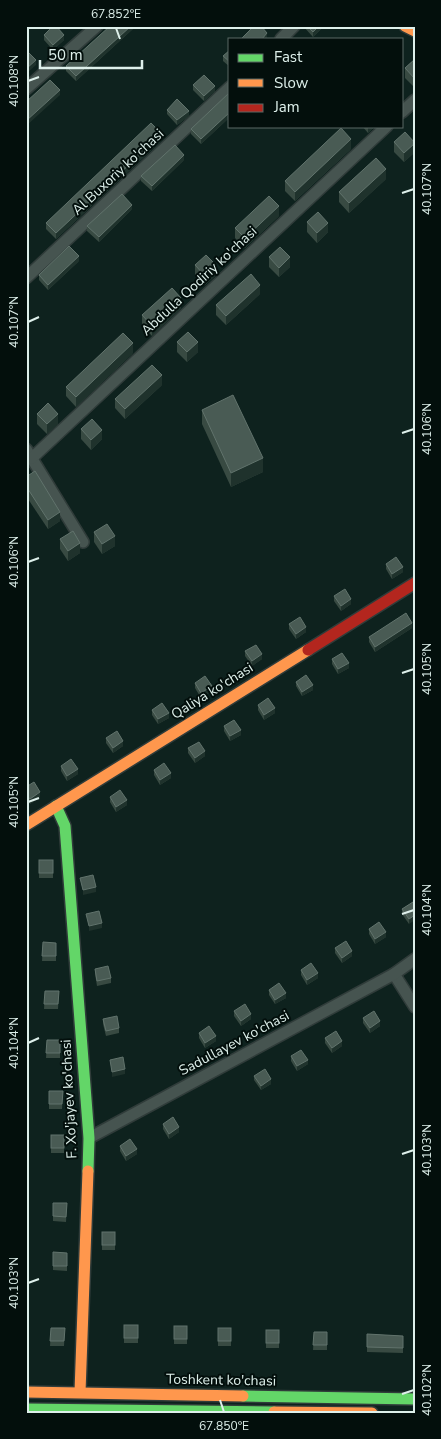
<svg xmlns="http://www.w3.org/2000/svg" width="441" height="1439" font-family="'Nunito Sans',sans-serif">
<rect width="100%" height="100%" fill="#0e221e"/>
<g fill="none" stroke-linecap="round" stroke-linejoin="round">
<g stroke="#303c3a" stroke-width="14">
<g id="street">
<polyline points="281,39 294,26"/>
<polyline points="26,89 97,26"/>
<polyline points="402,112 415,100"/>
<polyline points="26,278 230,87"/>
<polyline points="26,449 83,542"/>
<polyline points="32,458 387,126"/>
<polyline points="394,974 415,1007"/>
<polyline points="89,1138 394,974 415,959"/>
</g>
</g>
<g stroke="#303c3a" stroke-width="14">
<g id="fast">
<polyline points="56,806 65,826 89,1138 88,1171"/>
<polyline points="243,1396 415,1399"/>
<polyline points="26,1409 274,1412"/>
</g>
</g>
<g stroke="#303c3a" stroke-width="14">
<g id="slow">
<polyline points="405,26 415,31"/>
<polyline points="26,825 308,650"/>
<polyline points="26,1392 243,1396"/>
<polyline points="80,1392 88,1171"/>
<polyline points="274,1412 372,1413"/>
</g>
</g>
<g stroke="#303c3a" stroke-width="14">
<polyline id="jam" points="308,650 415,583"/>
</g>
<use href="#street" stroke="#465450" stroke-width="11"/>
<use href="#fast" stroke="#63d668" stroke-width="11"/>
<use href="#slow" stroke="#ff974d" stroke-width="11"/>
<use href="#jam" stroke="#b3261e" stroke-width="11"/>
</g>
<g fill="#384a42">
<polygon points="135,26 135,27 76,81 66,71 66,66"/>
<polygon points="303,26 323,26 323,27 313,37"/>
<polygon points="44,35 64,40 53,50 44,40"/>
<polygon points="230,50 230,67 223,61 223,56"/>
<polygon points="415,59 415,88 405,78 405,68"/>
<polygon points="193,85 215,91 204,101 193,90"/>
<polygon points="230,92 230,117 201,144 191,134 191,129"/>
<polygon points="167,110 189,116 177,125 167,114"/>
<polygon points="362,126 375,126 368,133"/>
<polygon points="162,140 56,239 46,229 46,223"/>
<polygon points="394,142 415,142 415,152 404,162 394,152"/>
<polygon points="351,149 295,201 285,191 285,181"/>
<polygon points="184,160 152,191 141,181 141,176"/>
<polygon points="386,179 349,213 339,202 339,192"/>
<polygon points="132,209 99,242 87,231 87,226"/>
<polygon points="279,216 245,248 235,238 235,228"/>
<polygon points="307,222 328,232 317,243 307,232"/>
<polygon points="269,257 290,267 279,277 269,267"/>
<polygon points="79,261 48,290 39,280 39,275"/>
<polygon points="195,265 216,275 205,285 195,275"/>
<polygon points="260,294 226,325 216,315 216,305"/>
<polygon points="181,308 152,336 142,325 142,315"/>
<polygon points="177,342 198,352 187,362 177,352"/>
<polygon points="133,353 76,407 66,396 66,387"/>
<polygon points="162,385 125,419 115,408 115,399"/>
<polygon points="202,410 263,472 231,487 202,424"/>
<polygon points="37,414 58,424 47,434 37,424"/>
<polygon points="81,429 102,439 91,450 81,439"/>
<polygon points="26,477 60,521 48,529 26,496"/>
<polygon points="94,532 115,546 102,554 94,542"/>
<polygon points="60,539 80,553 68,561 60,549"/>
<polygon points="386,564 403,572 392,579 386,569"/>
<polygon points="334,596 351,604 341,611 334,601"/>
<polygon points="289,624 306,632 296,639 289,629"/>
<polygon points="412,628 375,652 369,642 369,637"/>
<polygon points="245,651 262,659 252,666 245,656"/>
<polygon points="332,659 349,668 338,674 332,664"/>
<polygon points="296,682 313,690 302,696 296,686"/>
<polygon points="195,683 212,691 201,698 195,688"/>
<polygon points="258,705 275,713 264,720 258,710"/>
<polygon points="152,710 169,718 158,724 152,715"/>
<polygon points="224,726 241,735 230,741 224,731"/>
<polygon points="106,738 123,746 113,753 106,743"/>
<polygon points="188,748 205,756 195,763 188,753"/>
<polygon points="61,766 78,774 67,781 61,771"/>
<polygon points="154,770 171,778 160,785 154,775"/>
<polygon points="26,787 40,797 30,804 26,799"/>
<polygon points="110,797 127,805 116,812 110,802"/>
<rect x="39" y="860" width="14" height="18"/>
<polygon points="413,902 409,924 402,914 402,909"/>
<polygon points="369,929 386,937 375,944 369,934"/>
<polygon points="43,942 56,943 56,961 42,961"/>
<polygon points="335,948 352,956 342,963 335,953"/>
<polygon points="95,969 111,978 111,983 97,986 95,974"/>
<polygon points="301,970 318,978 307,985 301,975"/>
<polygon points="269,990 286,998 275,1004 269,995"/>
<polygon points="45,991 59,991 58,1009 44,1009"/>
<polygon points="234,1011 251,1019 241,1026 234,1016"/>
<polygon points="363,1018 380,1026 370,1033 363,1023"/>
<polygon points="103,1019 119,1028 119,1033 106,1036 103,1024"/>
<polygon points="199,1033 216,1041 205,1048 199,1038"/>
<polygon points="325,1038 342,1046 332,1053 325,1043"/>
<polygon points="47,1040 60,1040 60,1058 46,1058"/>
<polygon points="291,1056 308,1064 297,1071 291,1061"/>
<polygon points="254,1076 271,1084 261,1090 254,1080"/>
<polygon points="49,1091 63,1091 62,1109 49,1109"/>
<polygon points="163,1124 179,1132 169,1139 163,1129"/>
<rect x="51" y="1135" width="13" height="18"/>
<polygon points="120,1146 137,1154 126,1161 120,1151"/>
<polygon points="53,1203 67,1203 66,1222 53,1221"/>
<rect x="102" y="1232" width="13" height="18"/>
<polygon points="53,1252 67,1253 67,1271 53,1270"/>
<rect x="124" y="1325" width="14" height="18"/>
<rect x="174" y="1326" width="13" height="18"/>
<polygon points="51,1328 65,1328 64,1346 50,1346"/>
<rect x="218" y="1328" width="13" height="18"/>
<rect x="266" y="1330" width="13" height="18"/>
<polygon points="314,1332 327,1332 327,1350 313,1350"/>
<polygon points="367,1334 403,1336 403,1353 367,1352"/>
</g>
<g fill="#1f322c">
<polygon points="131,26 135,26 135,27 76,81 76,76"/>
<polygon points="319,26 323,26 323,27 313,37 313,32"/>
<polygon points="267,33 267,38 262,39"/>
<polygon points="64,35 64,40 53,50 53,45"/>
<polygon points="36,60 36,65 26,74 26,69"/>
<polygon points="215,86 215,91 204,101 204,96"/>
<polygon points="60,90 60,95 26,126 26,121"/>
<polygon points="189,111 189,116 177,125 177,120"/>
<polygon points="230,112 230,117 201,144 201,139"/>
<polygon points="368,126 375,126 368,133"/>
<polygon points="162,134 162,140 56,239 56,233"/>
<polygon points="351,139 351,149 295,201 295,192"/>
<polygon points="415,143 415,152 404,162 404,153"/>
<polygon points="184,155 184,160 152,191 152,186"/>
<polygon points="386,169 386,179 349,213 349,203"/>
<polygon points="132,205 132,209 99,242 99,237"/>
<polygon points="279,206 279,216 245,248 245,238"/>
<polygon points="328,223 328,232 317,243 317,233"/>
<polygon points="79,256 79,261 48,290 48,285"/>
<polygon points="290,257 290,267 279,277 279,268"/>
<polygon points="216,265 216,275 205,285 205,276"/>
<polygon points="260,285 260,294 226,325 226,316"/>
<polygon points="181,298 181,308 152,336 152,326"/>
<polygon points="198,342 198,352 187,362 187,352"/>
<polygon points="133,343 133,353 76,407 76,397"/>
<polygon points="162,375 162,385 125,419 125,409"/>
<polygon points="58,414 58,424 47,434 47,424"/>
<polygon points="102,430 102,439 91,450 91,440"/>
<polygon points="263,458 263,472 231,487 231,473"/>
<polygon points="60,512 60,521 48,529 48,520"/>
<polygon points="115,536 115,546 102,554 102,544"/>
<polygon points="80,543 80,553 68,561 68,551"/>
<polygon points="403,567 403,572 392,579 392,574"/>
<polygon points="351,599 351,604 341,611 341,606"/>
<polygon points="412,623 412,628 375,652 375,647"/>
<polygon points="306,627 306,632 296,639 296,634"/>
<polygon points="262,654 262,659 252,666 252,661"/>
<polygon points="349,663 349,668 338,674 338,669"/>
<polygon points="313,685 313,690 302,696 302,692"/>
<polygon points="212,686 212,691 201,698 201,693"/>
<polygon points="275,708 275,713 264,720 264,715"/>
<polygon points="169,713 169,718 158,724 158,719"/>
<polygon points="241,730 241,735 230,741 230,736"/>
<polygon points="123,741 123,746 113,753 113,748"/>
<polygon points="205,751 205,756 195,763 195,758"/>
<polygon points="78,769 78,774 67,781 67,776"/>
<polygon points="171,773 171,778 160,785 160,780"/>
<polygon points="40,792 40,797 30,804 30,799"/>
<polygon points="127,800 127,805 116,812 116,807"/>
<polygon points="96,887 96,892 83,895 83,890"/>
<polygon points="415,915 415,920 409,924 409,919"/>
<polygon points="102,923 102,928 89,931 89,926"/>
<polygon points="386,932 386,937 375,944 375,939"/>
<polygon points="352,951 352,956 342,963 342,958"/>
<polygon points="318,973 318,978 307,985 307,980"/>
<polygon points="286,993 286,998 275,1004 275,1000"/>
<polygon points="251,1014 251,1019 241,1026 241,1021"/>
<polygon points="380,1021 380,1026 370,1033 370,1028"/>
<polygon points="216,1036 216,1041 205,1048 205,1043"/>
<polygon points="342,1041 342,1046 332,1053 332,1048"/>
<polygon points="308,1060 308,1064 297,1071 297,1066"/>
<polygon points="125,1069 125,1074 112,1077 112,1072"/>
<polygon points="271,1079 271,1084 261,1090 261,1086"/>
<polygon points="179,1127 179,1132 169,1139 169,1134"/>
<polygon points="137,1149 137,1154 126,1161 126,1156"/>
</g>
<g fill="#495b54" stroke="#61736c">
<polygon points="53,26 56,26 64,35 53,45 44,35"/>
<polygon points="110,26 131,26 76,76 66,66"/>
<polygon points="254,26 261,26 267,33 262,39 241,39"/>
<polygon points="307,26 319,26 313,32"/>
<polygon points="26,50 36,60 26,69"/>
<polygon points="230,50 230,62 223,56"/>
<polygon points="415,59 415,79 405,68"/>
<polygon points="204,75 215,86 204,96 193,85"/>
<polygon points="50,80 60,90 26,121 26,102"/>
<polygon points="230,92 230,112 201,139 191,129"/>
<polygon points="177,99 189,111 177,120 167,110"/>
<polygon points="151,123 162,134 56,233 46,223"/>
<polygon points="341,128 351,139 295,192 285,181"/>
<polygon points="405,132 415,143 404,153 394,142"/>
<polygon points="175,145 184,155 152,186 141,176"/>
<polygon points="376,158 386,169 349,203 339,192"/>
<polygon points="122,194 132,205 99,237 87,226"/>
<polygon points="269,196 279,206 245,238 235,228"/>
<polygon points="318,212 328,223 317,233 307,222"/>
<polygon points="69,246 79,256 48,285 39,275"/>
<polygon points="280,247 290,257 279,268 269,257"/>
<polygon points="206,255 216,265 205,276 195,265"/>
<polygon points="251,274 260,285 226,316 216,305"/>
<polygon points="172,288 181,298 152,326 142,315"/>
<polygon points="188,332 198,342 187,352 177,342"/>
<polygon points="123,333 133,343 76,397 66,387"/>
<polygon points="152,365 162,375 125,409 115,399"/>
<polygon points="233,395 263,458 231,473 202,410"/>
<polygon points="48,403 58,414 47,424 37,414"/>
<polygon points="92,419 102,430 91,440 81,429"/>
<polygon points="35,471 60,512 48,520 26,486 26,477"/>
<polygon points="107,524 115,536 102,544 94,532"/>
<polygon points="73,531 80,543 68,551 60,539"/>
<polygon points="396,557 403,567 392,574 386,564"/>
<polygon points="345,589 351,599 341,606 334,596"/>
<polygon points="406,613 412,623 375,647 369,637"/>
<polygon points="300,617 306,627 296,634 289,624"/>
<polygon points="256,645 262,654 252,661 245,651"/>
<polygon points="342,653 349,663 338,669 332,659"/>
<polygon points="306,675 313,685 302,692 296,682"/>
<polygon points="205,676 212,686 201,693 195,683"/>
<polygon points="268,698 275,708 264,715 258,705"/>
<polygon points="162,703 169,713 158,719 152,710"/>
<polygon points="234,720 241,730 230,736 224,726"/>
<polygon points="117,731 123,741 113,748 106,738"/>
<polygon points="199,742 205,751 195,758 188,748"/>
<polygon points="71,759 78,769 67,776 61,766"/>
<polygon points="164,763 171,773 160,780 154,770"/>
<polygon points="34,782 40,792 30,799 26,794 26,787"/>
<polygon points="120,790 127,800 116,807 110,797"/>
<rect x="39" y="860" width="14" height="13"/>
<polygon points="93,875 96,887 83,890 80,878"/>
<polygon points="413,902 415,905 415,915 409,919 402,909"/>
<polygon points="99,911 102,923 89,926 86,914"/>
<polygon points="379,922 386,932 375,939 369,929"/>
<polygon points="346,941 352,951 342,958 335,948"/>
<polygon points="43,942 56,943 56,956 42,956"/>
<polygon points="311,963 318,973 307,980 301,970"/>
<polygon points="108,966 111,978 97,981 95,969"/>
<polygon points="279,983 286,993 275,1000 269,990"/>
<polygon points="45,991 59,991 58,1004 44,1004"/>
<polygon points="245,1004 251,1014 241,1021 234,1011"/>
<polygon points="374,1011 380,1021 370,1028 363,1018"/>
<polygon points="117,1016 119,1028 106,1031 103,1019"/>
<polygon points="209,1026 216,1036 205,1043 199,1033"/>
<polygon points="336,1031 342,1041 332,1048 325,1038"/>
<polygon points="47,1040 60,1040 60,1053 46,1053"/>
<polygon points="301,1050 308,1060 297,1066 291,1056"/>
<polygon points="123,1057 125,1069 112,1072 110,1060"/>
<polygon points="265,1069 271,1079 261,1086 254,1076"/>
<polygon points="49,1091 63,1091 62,1104 49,1104"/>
<polygon points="173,1117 179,1127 169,1134 163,1124"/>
<rect x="51" y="1135" width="13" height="13"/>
<polygon points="130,1139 137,1149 126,1156 120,1146"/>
<polygon points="53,1203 67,1203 66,1217 53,1216"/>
<rect x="102" y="1232" width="13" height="13"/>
<polygon points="53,1252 67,1253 67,1266 53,1266"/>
<rect x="124" y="1325" width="14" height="13"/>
<rect x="174" y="1326" width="13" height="13"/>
<polygon points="51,1328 65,1328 64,1341 50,1341"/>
<rect x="218" y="1328" width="13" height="13"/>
<rect x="266" y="1330" width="13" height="13"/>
<polygon points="314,1332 327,1332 327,1345 313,1345"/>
<polygon points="367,1334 403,1336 403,1348 367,1347"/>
</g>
<path fill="none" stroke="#def0eb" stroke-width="2" d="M116 28 120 39M28 81 39 77M402 193 414 189M28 322 39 317M402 433 414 429M28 562 39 558M402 673 414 669M28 802 39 798M402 914 414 910M28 1043 39 1038M402 1154 414 1150M28 1283 39 1279M402 1394 414 1390M220 1400 224 1412"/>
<g text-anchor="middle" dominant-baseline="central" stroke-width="4" stroke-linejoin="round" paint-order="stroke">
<g font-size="14" fill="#def0eb" stroke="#030f0c">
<text transform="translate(118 172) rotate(-43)">Al Buxoriy ko'chasi</text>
<text transform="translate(199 281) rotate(-43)">Abdulla Qodiriy ko'chasi</text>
<text transform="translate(212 691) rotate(-32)">Qaliya ko'chasi</text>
<text transform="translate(234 1043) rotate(-28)">Sadullayev ko'chasi</text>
<text transform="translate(69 1099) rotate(-93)">F. Xo'jayev ko'chasi</text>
<text transform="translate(221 1380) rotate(1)">Toshkent ko'chasi</text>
</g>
</g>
<rect width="441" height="1439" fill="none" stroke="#030f0c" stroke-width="55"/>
<rect x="228" y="38" width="175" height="90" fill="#030f0c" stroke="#5b6965"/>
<rect x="238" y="54" width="25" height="8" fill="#63d668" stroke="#5b6965"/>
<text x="274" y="62" font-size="15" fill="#def0eb">Fast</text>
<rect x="238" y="79" width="25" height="8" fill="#ff974d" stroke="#5b6965"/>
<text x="274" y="88" font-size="15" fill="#def0eb">Slow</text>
<rect x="238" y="104" width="25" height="8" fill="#b3261e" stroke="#5b6965"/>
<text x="274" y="112" font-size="15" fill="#def0eb">Jam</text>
<path d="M40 60v8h102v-8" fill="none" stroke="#def0eb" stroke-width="2.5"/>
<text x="48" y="60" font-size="15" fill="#def0eb" stroke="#030f0c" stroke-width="4" paint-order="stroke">50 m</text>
<rect x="28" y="28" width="386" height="1384" fill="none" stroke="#def0eb" stroke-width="2"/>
<g font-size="12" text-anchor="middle" fill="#def0eb">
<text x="116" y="18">67.852°E</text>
<text transform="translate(14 81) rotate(-90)" y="4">40.108°N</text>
<text transform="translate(427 189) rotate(-90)" y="4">40.107°N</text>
<text transform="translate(14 322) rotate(-90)" y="4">40.107°N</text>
<text transform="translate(427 429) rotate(-90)" y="4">40.106°N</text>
<text transform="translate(14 562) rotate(-90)" y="4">40.106°N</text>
<text transform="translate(427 669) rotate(-90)" y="4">40.105°N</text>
<text transform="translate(14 802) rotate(-90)" y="4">40.105°N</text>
<text transform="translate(427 910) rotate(-90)" y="4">40.104°N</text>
<text transform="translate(14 1043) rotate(-90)" y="4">40.104°N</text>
<text transform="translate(427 1150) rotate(-90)" y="4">40.103°N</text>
<text transform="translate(14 1283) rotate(-90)" y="4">40.103°N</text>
<text transform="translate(427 1390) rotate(-90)" y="4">40.102°N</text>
<text x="224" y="1430">67.850°E</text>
</g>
</svg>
